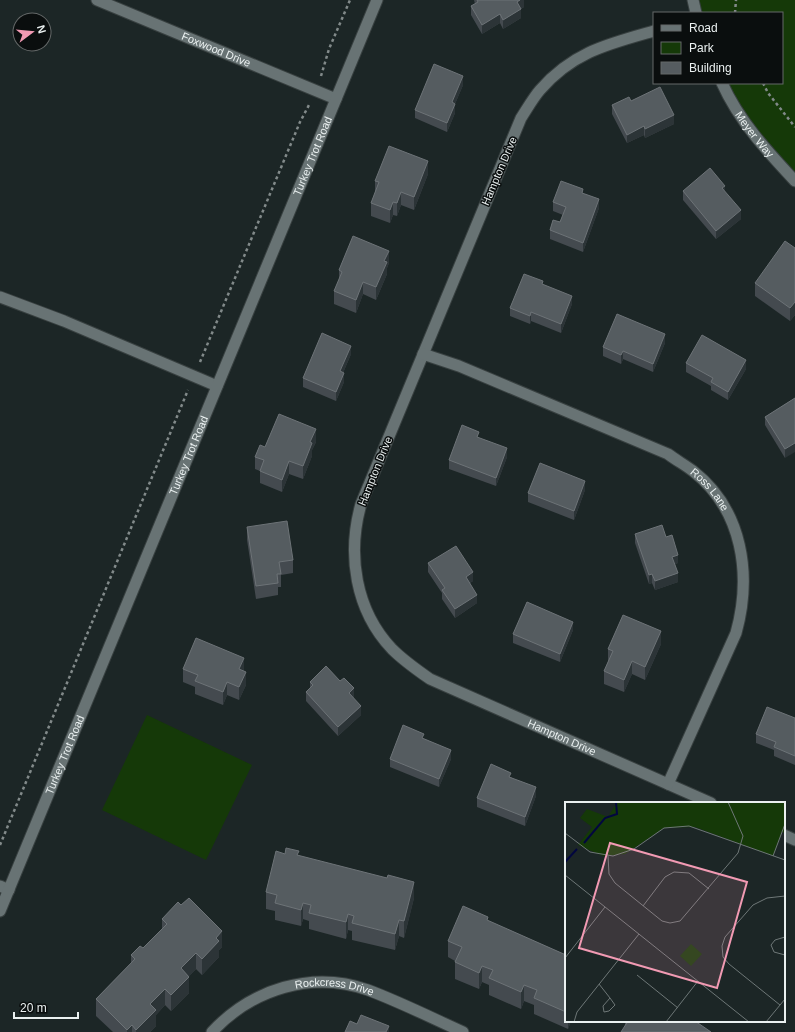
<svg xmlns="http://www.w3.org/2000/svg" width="795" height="1032" font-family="Helvetica,sans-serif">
<rect width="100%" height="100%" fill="#1c2626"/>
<g fill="#153908">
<polygon points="693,0 795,0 795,176 747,127 722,83 782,83 782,13 696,13"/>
<polygon points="147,715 252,765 206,860 102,810"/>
</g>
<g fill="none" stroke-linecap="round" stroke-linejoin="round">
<g stroke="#384040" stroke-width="13">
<polyline id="service" points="0,297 64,321 217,386"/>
</g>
<g stroke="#384040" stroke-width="13">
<g id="minor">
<path id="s1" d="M97 0 336 99"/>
<polyline points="693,0 696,13"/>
<path id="s2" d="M654 31C608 44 573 52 540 90 533 98 527 109 521 118L361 504C347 554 355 610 392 649 404 661 417 670 430 679L711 803"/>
<path id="s3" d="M722 83C739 121 767 151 795 181"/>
<path id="s4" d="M423 354 459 366 668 454C676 460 685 465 693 471 743 510 752 575 736 633L668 784"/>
<polyline points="784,835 795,840"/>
<polyline points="0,886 9,890"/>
<path id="s5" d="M212 1032C252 989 312 970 368 990 400 1002 432 1018 463 1032"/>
</g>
</g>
<g stroke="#384040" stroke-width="13">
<g id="tertiary">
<path id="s6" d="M0 911 377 0"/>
</g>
</g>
<g stroke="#828a8a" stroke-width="2.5" stroke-dasharray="3 3" stroke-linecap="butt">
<polyline points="735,13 736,0"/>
<polyline points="321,76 329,49 350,0"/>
<polyline points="763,83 768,93 795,127"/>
<polyline points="200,362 300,122 309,105"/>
<polyline points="0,845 188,390"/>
</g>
<use href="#service" stroke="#687374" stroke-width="11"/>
<use href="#minor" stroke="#687374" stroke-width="11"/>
<use href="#tertiary" stroke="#687374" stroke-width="11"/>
</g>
<g fill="#444a4f">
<polygon points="474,0 524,0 524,7 521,9 521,18 503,29 500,23 482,34 471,15 471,6 475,4"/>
<polygon points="463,85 455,104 455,113 447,132 415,118 415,110"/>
<polygon points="631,101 674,124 645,138 644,135 627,143 612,114 612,105"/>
<polygon points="428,174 414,210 401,205 397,216 393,215 390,223 371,216 371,203 375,193 375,181"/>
<polygon points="683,191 741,219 716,239 683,200"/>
<polygon points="583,194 599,208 583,252 550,239 550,230 560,222 563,215 553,211 553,202"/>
<polygon points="795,248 795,315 790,321 755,296 755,283"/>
<polygon points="389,263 387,268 387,274 376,300 363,294 356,313 334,304 334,291 339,280 339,270"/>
<polygon points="543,285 572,304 561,333 531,321 530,324 510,316 510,308"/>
<polygon points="665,343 653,372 623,359 621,364 603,356 603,347"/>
<polygon points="351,354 343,373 344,382 336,401 303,387 303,378"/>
<polygon points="686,363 746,369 728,400 711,390 711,386 686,372"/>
<polygon points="795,398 785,458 765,425 765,417"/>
<polygon points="479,438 507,457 496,486 449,469 449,460"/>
<polygon points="316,442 312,450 312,456 303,479 289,474 282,492 260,483 260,471 255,469 255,457 265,447"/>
<polygon points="585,490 574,520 528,502 528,493"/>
<polygon points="247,527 293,560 293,573 281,575 281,587 278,587 278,595 256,599 247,540"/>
<polygon points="635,534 666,537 678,563 675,564 678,582 655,590 652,583 649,584 635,543"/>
<polygon points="428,563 473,581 470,583 477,603 455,618 442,599 442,593 428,572"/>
<polygon points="573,630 560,662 513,643 513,634"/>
<polygon points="661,644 645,680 632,674 624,692 604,684 604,671 608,662 608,649"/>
<polygon points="183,669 244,670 246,685 239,700 227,695 223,705 195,694 195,687 183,682"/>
<polygon points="310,682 354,697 353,698 361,715 338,736 306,701 306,692 310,688"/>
<polygon points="795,718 795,765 774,756 774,750 756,743 756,734"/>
<polygon points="424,739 451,759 439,787 390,767 390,759"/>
<polygon points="511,777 536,796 525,826 477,807 477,798"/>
<polygon points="285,854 299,856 414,898 404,938 399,936 395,950 352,940 352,931 348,930 346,939 309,929 309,921 303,919 301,926 275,920 275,911 266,909 266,892"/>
<polygon points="162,919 222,947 219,950 219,957 202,975 196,969 189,976 189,993 171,1011 165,1005 156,1015 156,1026 150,1032 113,1032 96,1016 96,999 131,963 131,955 143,948 162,929"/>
<polygon points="488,921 566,955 566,1021 571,1021 568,1029 534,1014 534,1005 524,1001 521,1009 489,995 489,985 482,982 479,989 455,979 455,961 448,957 448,941"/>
<polygon points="625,1021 695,1021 625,1026"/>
</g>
<g fill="#2c3437">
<polygon points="520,0 524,0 524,7 517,11 517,2"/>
<polygon points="521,9 521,18 503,29 503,20"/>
<polygon points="500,14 500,23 482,34 482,25"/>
<polygon points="463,76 463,85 452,111 452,102"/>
<polygon points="455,104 455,113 447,132 447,123"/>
<polygon points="674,115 674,124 645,138 645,129"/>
<polygon points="644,126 644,135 627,143 627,135"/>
<polygon points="428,161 428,174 414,210 414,197"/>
<polygon points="725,186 725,194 722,188"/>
<polygon points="401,192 401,205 397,216 397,203"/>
<polygon points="599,199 599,208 583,252 583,243"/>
<polygon points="393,202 393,215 390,223 390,210"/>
<polygon points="741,210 741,219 716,239 716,231"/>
<polygon points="389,251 389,263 387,268 387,274 376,300 376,287 384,261"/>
<polygon points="363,282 363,294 356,313 356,300"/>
<polygon points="572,296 572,304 561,333 561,324"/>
<polygon points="795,302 795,315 790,321 790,308"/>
<polygon points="531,312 531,321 530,324 530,316"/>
<polygon points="665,334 665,343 653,372 653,364"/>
<polygon points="351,346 351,354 340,380 340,371"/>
<polygon points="623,351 623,359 621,364 621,355"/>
<polygon points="746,360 746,369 728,400 728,392"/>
<polygon points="344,373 344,382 336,401 336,392"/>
<polygon points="316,429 316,442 312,450 312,456 303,479 303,466 310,442"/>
<polygon points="795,443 795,452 785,458 785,449"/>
<polygon points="507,448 507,457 496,486 496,478"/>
<polygon points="289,461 289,474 282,492 282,480"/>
<polygon points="585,481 585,490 574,520 574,511"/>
<polygon points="678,555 678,563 672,565 672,557"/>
<polygon points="473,572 473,581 466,585 466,577"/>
<polygon points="678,573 678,582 655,590 655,581"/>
<polygon points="652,574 652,583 649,584 649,575"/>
<polygon points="477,595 477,603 455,618 455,609"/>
<polygon points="573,622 573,630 560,662 560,654"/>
<polygon points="661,631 661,644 645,680 645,667"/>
<polygon points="244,658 244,670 239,682 239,669"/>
<polygon points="632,661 632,674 624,692 624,680"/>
<polygon points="246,672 246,685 239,700 239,687"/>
<polygon points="227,682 227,695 223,705 223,692"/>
<polygon points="354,688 354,697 349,702 349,693"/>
<polygon points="361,706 361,715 338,736 338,727"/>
<polygon points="451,750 451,759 439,787 439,779"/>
<polygon points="536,787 536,796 525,826 525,817"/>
<polygon points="414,882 414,898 404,938 404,921"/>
<polygon points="303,903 303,919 301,926 301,910"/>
<polygon points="348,914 348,930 346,939 346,922"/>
<polygon points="399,920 399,936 395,950 395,934"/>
<polygon points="222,931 222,947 219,950 219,957 202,975 202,959 216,938"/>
<polygon points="196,953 196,969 181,985 181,968"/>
<polygon points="482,966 482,982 479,989 479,973"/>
<polygon points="189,977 189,993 171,1011 171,995"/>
<polygon points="524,985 524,1001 521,1009 521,992"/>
<polygon points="165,989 165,1005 156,1015 156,1026 150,1032 136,1032 136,1030 150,1004"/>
<polygon points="568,1021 571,1021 568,1029"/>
<polygon points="132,1025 132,1032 127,1032 127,1030"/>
<polygon points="389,1026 389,1032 386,1032"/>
</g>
<g fill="#555c60" stroke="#6d7377">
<polygon points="477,0 520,0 517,2 521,9 503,20 500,14 482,25 471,6 478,2"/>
<polygon points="434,64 463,76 452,102 455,104 447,123 415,110"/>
<polygon points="660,87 674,115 645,129 644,126 627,135 612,105 629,97 631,101"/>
<polygon points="389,146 428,161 414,197 401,192 397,203 393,202 390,210 371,203 379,182 375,181"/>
<polygon points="710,168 725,186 722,188 741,210 716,231 683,191"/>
<polygon points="561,181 583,189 582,193 599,199 583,243 550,230 553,220 560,222 566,207 553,202"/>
<polygon points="353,236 389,251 384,261 387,262 376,287 363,282 356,300 334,291 342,272 339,270"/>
<polygon points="785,241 795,248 795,302 790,308 755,283"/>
<polygon points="524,274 543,281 542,284 572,296 561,324 531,312 530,316 510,308"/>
<polygon points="617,314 665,334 653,364 623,351 621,355 603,347"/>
<polygon points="322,333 351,346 340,371 344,373 336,392 303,378"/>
<polygon points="702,335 746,360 728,392 711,382 713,378 686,363"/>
<polygon points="795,398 795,443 785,449 765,417"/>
<polygon points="279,414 316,429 310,442 312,443 303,466 289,461 282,480 260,471 264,460 255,457 260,445 265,447"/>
<polygon points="462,425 479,432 477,437 507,448 496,478 449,460"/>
<polygon points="540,463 585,481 574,511 528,493"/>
<polygon points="287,521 293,560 279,562 281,574 277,574 278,583 256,586 247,527"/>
<polygon points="662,525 666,537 672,535 678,555 672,557 678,573 655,581 652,574 649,575 635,534"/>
<polygon points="456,546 473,572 466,577 477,595 455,609 442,590 445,588 428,563"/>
<polygon points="527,602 573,622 560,654 513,634"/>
<polygon points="623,615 661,631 645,667 632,661 624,680 604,671 613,651 608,649"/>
<polygon points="196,638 244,658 239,669 246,672 239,687 227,682 223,692 195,681 198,675 183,669"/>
<polygon points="326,666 340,681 344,678 354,688 349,693 361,706 338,727 306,692 313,685 310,682"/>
<polygon points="767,707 795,718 795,756 774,747 776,742 756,734"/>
<polygon points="403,725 424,734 422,738 451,750 439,779 390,759"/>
<polygon points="491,764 511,773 509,777 536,787 525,817 477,798"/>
<polygon points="286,848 299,851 297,855 387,878 388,875 414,882 404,921 399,920 395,934 352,923 354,916 348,914 346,922 309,913 311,905 303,903 301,910 275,903 277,895 266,892 276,851 285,854"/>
<polygon points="189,898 222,931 216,938 219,941 202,959 196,953 181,968 189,977 171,995 165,989 150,1004 156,1010 136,1030 132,1025 127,1030 96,999 135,959 131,955 140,946 143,948 167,924 162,919 178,902 181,905"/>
<polygon points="463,906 488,917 487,920 566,955 566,1012 534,998 537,990 524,985 521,992 489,978 493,970 482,966 479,973 455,962 462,947 448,941"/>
<polygon points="361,1015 389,1026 386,1032 345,1032 350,1021 357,1024"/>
<polygon points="628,1021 695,1021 711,1032 621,1032"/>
</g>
<g text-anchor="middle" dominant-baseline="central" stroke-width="3" stroke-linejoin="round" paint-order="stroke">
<g font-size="11" fill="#eaf0f0" stroke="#0a0e0e">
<text stroke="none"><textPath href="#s1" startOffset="129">Foxwood Drive</textPath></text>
<text stroke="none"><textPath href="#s3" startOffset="61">Meyer Way</textPath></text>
<text stroke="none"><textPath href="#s6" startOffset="817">Turkey Trot Road</textPath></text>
<text transform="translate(499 171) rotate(-67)">Hampton Drive</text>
<text stroke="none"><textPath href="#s6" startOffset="493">Turkey Trot Road</textPath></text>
<text transform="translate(375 471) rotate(-68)">Hampton Drive</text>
<text stroke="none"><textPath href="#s4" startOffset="320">Ross Lane</textPath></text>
<text stroke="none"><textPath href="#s2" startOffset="930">Hampton Drive</textPath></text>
<text stroke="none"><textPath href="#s6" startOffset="169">Turkey Trot Road</textPath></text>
<text stroke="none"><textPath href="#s5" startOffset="137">Rockcress Drive</textPath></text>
</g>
</g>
<g transform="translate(565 802)">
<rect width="220" height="220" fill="#1c2626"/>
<path d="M52 0H220V31L217 30 208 54 130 25 99 26 60 52 38 54 13 43 27 25 15 16 22 7 43 15ZM126 142 137 152 126 164 115 154Z" fill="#153908"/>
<path fill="none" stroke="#02063f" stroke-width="2" d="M19 41 40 16 52 12 51 0M0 60 12 47"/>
<path fill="none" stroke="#6e7777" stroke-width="1" d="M0 31 25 50 48 54 69 47 99 26 124 24 220 58M43 54 44 72 50 81 97 119 105 121 115 119 173 51 178 34 163 0M208 54 220 22M0 73 184 220M78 104 100 75 109 70 124 71 144 87M220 135 210 138 206 143 209 150 220 153M0 156 40 105M72 173 113 206M34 182 45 196 38 204 39 210 44 209 50 203 45 196M215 203 164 162 158 155 157 144 160 135 188 103 202 96 220 94M9 220 12 210 74 132M101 220 133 179M201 220 220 197"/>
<path fill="#f19ab3" fill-opacity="0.15" stroke="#f19ab3" stroke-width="2" d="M45 41 182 80 152 186 14 146Z"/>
<rect width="220" height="220" fill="none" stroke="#eaf0f0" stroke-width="2"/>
</g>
<rect x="653" y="12" width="130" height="72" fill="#0a0e0e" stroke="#646868"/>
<rect x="661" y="25" width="20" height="6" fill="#687374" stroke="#646868"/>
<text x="689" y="32" font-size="12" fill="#eaf0f0">Road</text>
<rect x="661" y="42" width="20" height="12" fill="#153908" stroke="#646868"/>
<text x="689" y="52" font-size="12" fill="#eaf0f0">Park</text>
<rect x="661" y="62" width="20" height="12" fill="#555c60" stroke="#646868"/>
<text x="689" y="72" font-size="12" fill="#eaf0f0">Building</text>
<g transform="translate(32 32) rotate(74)"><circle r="19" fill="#0a0e0e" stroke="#646868"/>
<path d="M0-3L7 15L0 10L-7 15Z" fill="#f19ab3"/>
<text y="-6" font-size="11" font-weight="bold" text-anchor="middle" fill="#eaf0f0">N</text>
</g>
<path d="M14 1012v6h64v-6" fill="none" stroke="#eaf0f0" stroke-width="2"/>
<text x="20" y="1012" font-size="12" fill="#eaf0f0" stroke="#0a0e0e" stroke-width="3" paint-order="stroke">20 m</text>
</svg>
